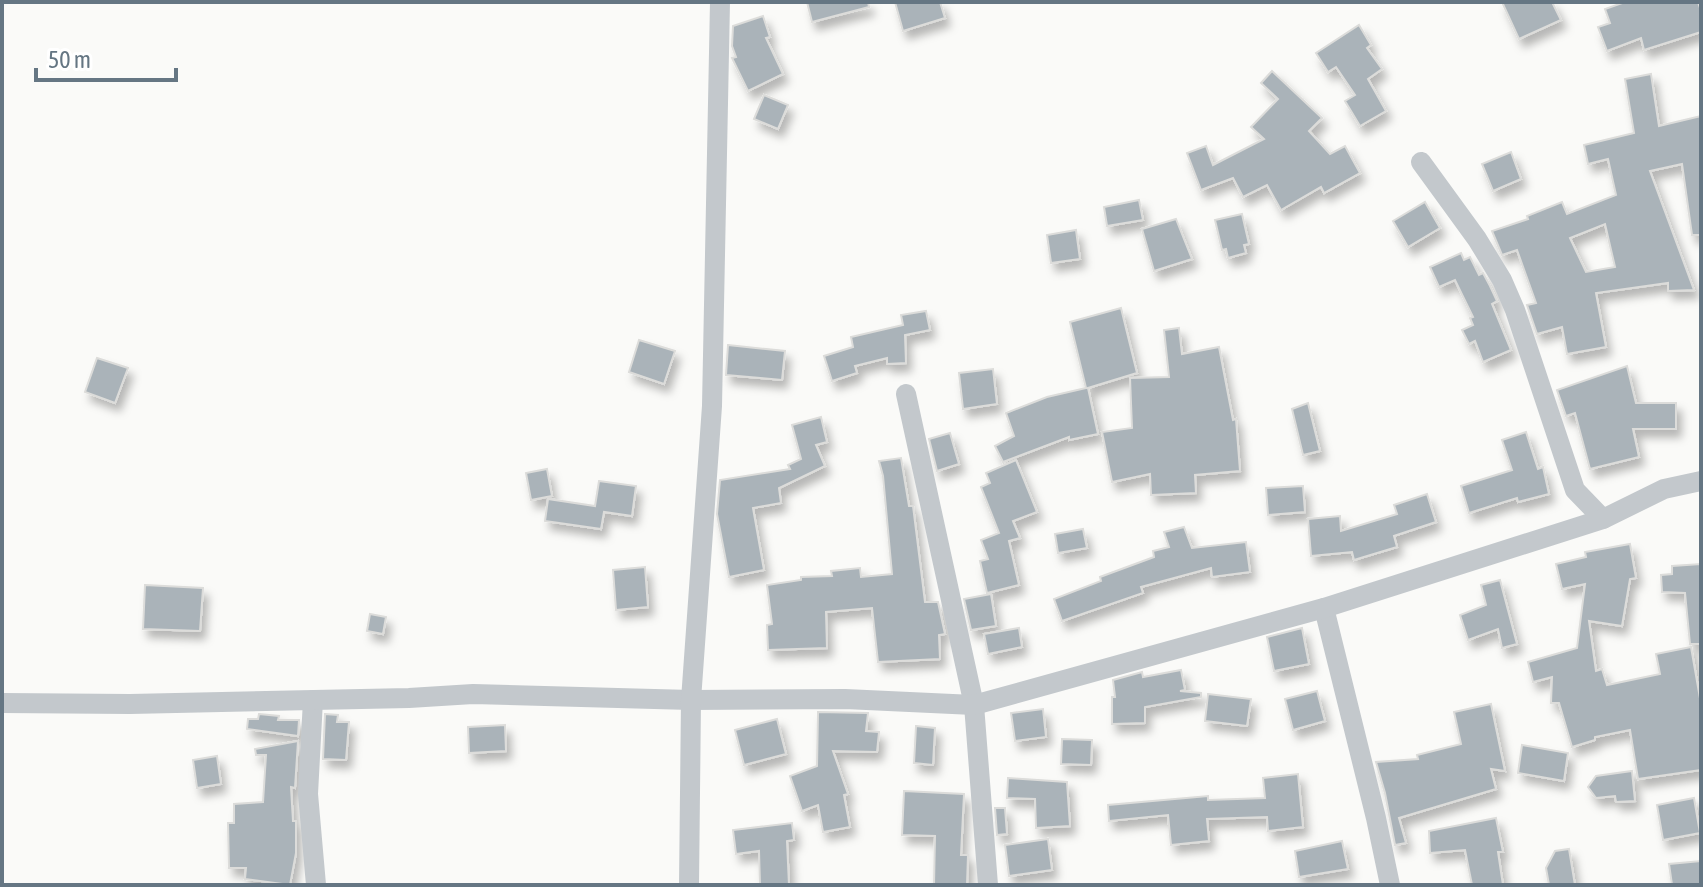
<svg xmlns="http://www.w3.org/2000/svg" width="1703" height="887" font-family="'Asap Condensed',sans-serif">
<defs>
<filter id="shadow"><feDropShadow dx="5" dy="8" stdDeviation="4" flood-color="#0004"/></filter>
</defs>
<rect width="100%" height="100%" fill="#fafaf8"/>
<g fill="#aab3b9" stroke="#dcdcda" stroke-width="2" fill-rule="evenodd" filter="url(#shadow)">
<polygon points="807,2 868,2 869,7 812,22"/>
<polygon points="895,2 940,2 945,18 903,31"/>
<polygon points="1502,2 1552,2 1561,20 1519,39"/>
<polygon points="1625,2 1698,2 1701,11 1701,32 1644,50 1641,38 1607,51 1598,27 1610,23 1605,9"/>
<polygon points="763,16 770,37 766,38 783,74 748,91 732,58 736,57 732,46 733,26"/>
<polygon points="1359,25 1371,45 1367,48 1382,69 1368,79 1386,111 1360,126 1345,101 1355,95 1336,67 1328,72 1316,53"/>
<polygon points="1272,71 1322,118 1309,131 1330,154 1345,146 1360,173 1324,193 1321,187 1281,210 1267,185 1243,197 1233,178 1201,190 1187,153 1206,146 1213,165 1264,139 1251,127 1278,99 1261,83"/>
<path d="M1651 74 1659 126 1701 116V235H1692L1682 164 1650 171 1694 290 1668 291V283L1596 293 1606 347 1567 354 1562 327 1537 334 1527 305 1536 303 1517 250 1502 255 1492 231 1528 219 1527 216 1562 202 1567 214 1616 195 1608 159 1588 164 1584 145 1634 133 1625 79ZM1605 224 1615 267 1586 272 1570 238Z"/>
<polygon points="764,95 788,105 778,129 754,119"/>
<polygon points="1511,152 1521,179 1493,191 1482,164"/>
<polygon points="1139,200 1143,220 1107,226 1104,207"/>
<polygon points="1425,202 1440,228 1408,247 1393,221"/>
<polygon points="1242,214 1249,244 1244,245 1246,253 1228,258 1226,249 1222,250 1215,220"/>
<polygon points="1176,219 1192,259 1154,271 1142,229"/>
<polygon points="1076,230 1080,259 1051,263 1047,235"/>
<polygon points="1461,253 1464,260 1470,257 1479,275 1483,273 1490,286 1497,301 1492,304 1511,350 1483,362 1475,341 1469,344 1462,330 1473,325 1470,318 1473,317 1455,280 1439,287 1430,267"/>
<polygon points="1121,308 1137,373 1088,388 1098,434 1069,440 1069,437 1003,462 995,446 1014,436 1006,413 1047,397 1086,388 1070,322"/>
<polygon points="926,311 930,330 905,335 906,363 887,364 887,358 855,366 857,373 832,381 824,356 853,347 851,337 903,325 901,315"/>
<polygon points="1179,328 1182,354 1219,347 1233,420 1236,419 1240,471 1195,475 1196,493 1151,495 1150,474 1112,482 1102,432 1132,428 1130,378 1169,377 1164,330"/>
<polygon points="639,340 675,351 664,384 629,372"/>
<polygon points="728,345 785,351 782,380 726,375"/>
<polygon points="97,358 128,368 115,403 85,392"/>
<polygon points="1627,366 1636,403 1676,403 1676,429 1633,429 1639,457 1590,469 1575,413 1566,416 1557,390"/>
<polygon points="993,369 997,404 963,409 959,373"/>
<polygon points="1308,403 1320,451 1303,455 1292,409"/>
<polygon points="821,417 827,442 816,445 825,466 779,488 781,503 753,508 764,570 729,577 717,514 720,480 790,469 788,465 801,459 792,425"/>
<polygon points="1526,432 1538,469 1543,467 1549,494 1518,502 1517,498 1469,513 1461,486 1512,470 1502,440"/>
<polygon points="950,433 959,464 937,471 929,439"/>
<polygon points="901,458 909,506 913,506 925,602 938,602 945,634 939,635 940,659 878,662 872,608 826,612 827,648 768,650 767,625 772,624 767,585 801,580 801,577 832,576 831,571 860,568 861,577 892,574 883,476 879,461"/>
<polygon points="1016,460 1037,512 1013,521 1020,538 1009,541 1019,585 987,593 980,561 988,559 981,540 999,533 981,487 990,483 986,473"/>
<polygon points="547,469 552,496 531,500 526,473"/>
<polygon points="599,481 636,486 632,516 604,512 601,529 545,521 548,499 595,506"/>
<polygon points="1303,486 1305,512 1268,515 1266,488"/>
<polygon points="1427,494 1436,522 1394,536 1397,547 1354,560 1352,552 1311,556 1308,519 1340,516 1341,531 1397,514 1394,505"/>
<polygon points="1184,527 1192,548 1246,542 1250,572 1212,577 1211,568 1141,587 1143,593 1062,621 1054,599 1101,581 1100,577 1154,557 1153,551 1169,547 1164,532"/>
<polygon points="1083,529 1087,548 1058,553 1055,534"/>
<polygon points="1630,544 1636,578 1630,579 1622,626 1589,621 1596,671 1602,669 1607,685 1660,674 1656,654 1691,647 1701,704 1701,770 1638,779 1630,730 1595,737 1595,740 1572,747 1559,703 1551,703 1552,677 1533,682 1528,662 1577,648 1585,584 1562,589 1556,564 1586,557 1585,552"/>
<polygon points="1701,564 1701,644 1690,644 1685,593 1662,592 1661,575 1672,574 1672,566"/>
<polygon points="645,567 648,607 616,610 613,570"/>
<polygon points="1500,580 1517,644 1502,648 1498,629 1468,640 1460,615 1486,605 1481,585"/>
<polygon points="145,585 203,588 200,631 143,629"/>
<polygon points="991,594 996,626 971,630 964,599"/>
<polygon points="370,614 386,617 383,634 367,631"/>
<polygon points="1019,628 1022,647 988,654 984,634"/>
<polygon points="1302,628 1309,664 1274,671 1267,637"/>
<polygon points="1181,670 1185,690 1180,691 1201,693 1201,697 1145,707 1145,723 1112,724 1112,697 1115,697 1113,680 1142,672 1143,677"/>
<polygon points="1317,691 1325,721 1293,730 1285,699"/>
<polygon points="1208,694 1251,699 1247,726 1205,721"/>
<polygon points="1491,704 1505,771 1491,769 1496,789 1399,818 1406,843 1395,845 1385,793 1376,762 1418,759 1417,755 1461,744 1454,712"/>
<polygon points="1043,709 1046,737 1015,741 1011,713"/>
<polygon points="818,712 868,713 866,731 879,732 877,752 833,751 848,794 844,795 850,827 823,832 818,805 802,811 790,776 817,766"/>
<polygon points="259,714 279,716 278,720 299,720 298,736 247,729 248,719 258,719"/>
<polygon points="325,714 338,715 337,722 349,722 346,760 323,759"/>
<polygon points="777,719 786,754 744,765 735,730"/>
<polygon points="505,725 506,751 469,753 468,727"/>
<polygon points="916,726 935,728 933,765 914,763"/>
<polygon points="1062,739 1092,740 1091,765 1061,764"/>
<polygon points="298,741 295,788 291,787 293,821 296,821 296,853 290,885 245,879 246,868 229,868 228,823 234,823 234,804 263,802 266,755 256,755 255,749"/>
<polygon points="1522,745 1568,753 1564,781 1518,773"/>
<polygon points="217,756 221,784 197,788 193,760"/>
<polygon points="1632,771 1635,801 1616,802 1615,796 1596,798 1588,787 1596,776"/>
<polygon points="1298,774 1303,827 1268,831 1267,817 1207,819 1209,841 1171,845 1168,815 1109,821 1108,805 1208,796 1208,800 1265,798 1263,778"/>
<polygon points="1008,778 1067,782 1070,826 1036,828 1035,799 1007,798"/>
<polygon points="904,791 964,794 961,855 968,855 967,885 934,885 935,836 902,835"/>
<polygon points="1694,798 1700,833 1663,840 1657,805"/>
<polygon points="995,808 1005,808 1007,834 997,835"/>
<polygon points="1496,818 1503,852 1498,852 1503,885 1472,885 1465,850 1430,853 1429,831"/>
<polygon points="792,823 794,840 787,841 789,885 760,885 759,851 736,854 733,830"/>
<polygon points="1048,839 1052,870 1009,876 1005,845"/>
<polygon points="1342,841 1348,869 1299,877 1295,851"/>
<polygon points="1569,849 1575,885 1549,885 1546,868 1555,851"/>
<polygon points="1701,861 1701,885 1672,885 1669,864"/>
</g>
<g fill="none" stroke-linecap="round" stroke-linejoin="round">
<g stroke="#c3c8cc" stroke-width="20">
<polyline points="1421,162 1477,239 1502,280 1515,310 1575,490 1603,519"/>
<polyline points="906,394 974,705 988,885"/>
<polyline points="1324,608 1376,818 1390,885"/>
<polyline points="313,700 308,794 316,885"/>
<polyline points="2,703 130,704 409,698 473,694 691,700 845,699 974,705 1324,608 1603,519 1664,489 1701,481"/>
<polyline points="689,885 691,700 712,406 720,2"/>
</g>
</g>
<rect width="1703" height="887" fill="none" stroke="#657683" stroke-width="8"/>
<path d="M36 68v12h140v-12" fill="none" stroke="#657683" stroke-width="4"/>
<text x="48" y="68" font-size="24" fill="#657683" stroke="#ffffff" stroke-width="6" paint-order="stroke">50 m</text>
</svg>
